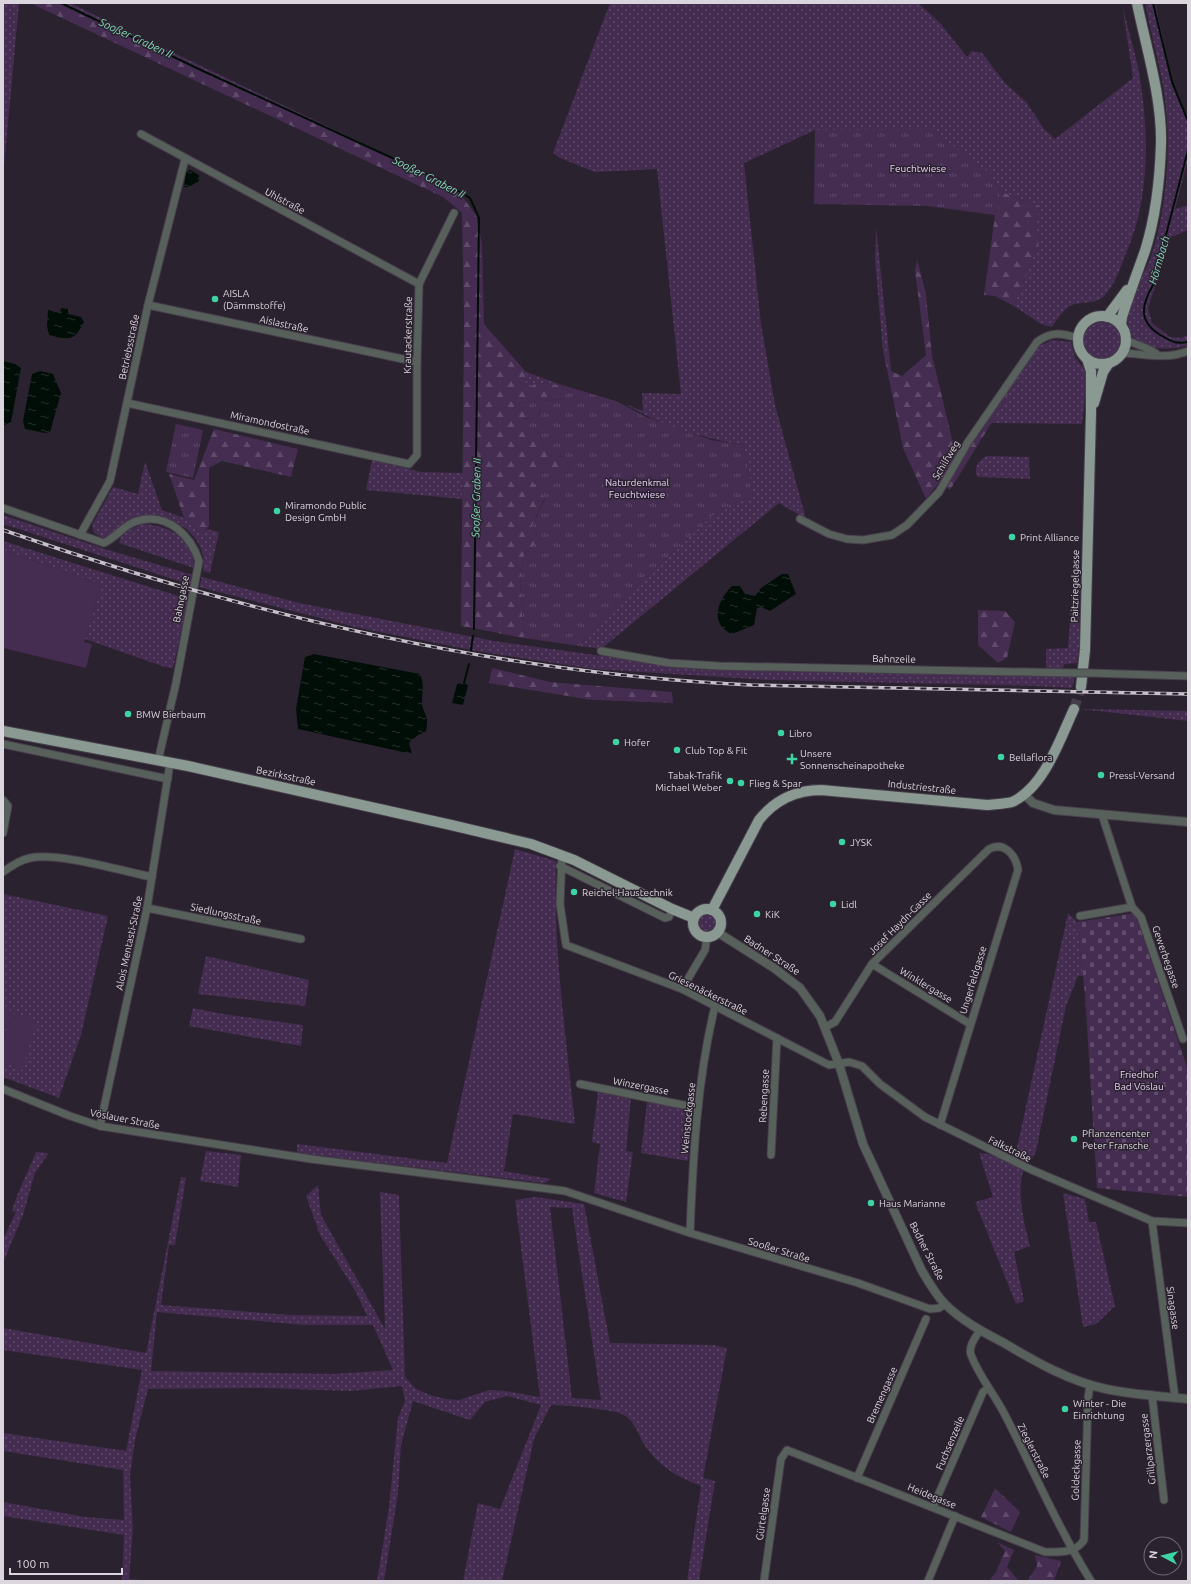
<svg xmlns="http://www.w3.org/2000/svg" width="1191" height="1584" font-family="Ubuntu,sans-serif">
<defs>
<pattern id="grass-dots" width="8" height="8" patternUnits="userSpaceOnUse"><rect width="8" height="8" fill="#452c51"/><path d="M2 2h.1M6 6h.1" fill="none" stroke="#5f4a6a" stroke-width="1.8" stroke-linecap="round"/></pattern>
<pattern id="forest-firs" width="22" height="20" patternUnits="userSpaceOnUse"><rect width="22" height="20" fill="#452c51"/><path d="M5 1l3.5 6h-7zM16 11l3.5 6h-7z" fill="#5f4a6a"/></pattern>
<pattern id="cemetery-stones" width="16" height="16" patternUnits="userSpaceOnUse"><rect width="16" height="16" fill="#452c51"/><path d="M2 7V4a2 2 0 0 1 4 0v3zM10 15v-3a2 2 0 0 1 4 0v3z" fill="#5f4a6a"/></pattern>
<pattern id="park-tufts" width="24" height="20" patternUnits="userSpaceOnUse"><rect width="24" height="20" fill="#452c51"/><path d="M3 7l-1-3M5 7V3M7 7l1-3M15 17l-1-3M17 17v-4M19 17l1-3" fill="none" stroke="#5f4a6a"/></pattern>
<pattern id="water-ripples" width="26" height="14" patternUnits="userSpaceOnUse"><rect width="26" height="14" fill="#010e08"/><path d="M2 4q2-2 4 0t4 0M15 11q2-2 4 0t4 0" fill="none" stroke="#25302c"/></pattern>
</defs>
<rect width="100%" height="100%" fill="#2a222e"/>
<g fill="url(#grass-dots)" fill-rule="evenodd">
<polygon points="3,3 19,3 3,178"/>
<polygon points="56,3 70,3 456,188"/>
<path d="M610 3H918L940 23 967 57 972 51 982 53 1005 83 1027 103 1044 129 1055 139 1133 78 1122 3C1128 32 1139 62 1142 92 1149 147 1148 205 1125 256 1120 269 1114 286 1104 296 1095 305 1082 301 1072 305 1063 309 1057 320 1052 327L1041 324 1014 306 1040 240 1035 228 1040 206 1001 192 990 173 815 130 744 163 761 324 775 405 806 519 779 503 601 649 580 646 612 609 712 516 730 505 753 497 744 445C702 438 661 426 625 404L643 411 642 393 681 394 657 169 595 172 560 158 553 153Z"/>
<path d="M1145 3H1155L1172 81 1188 118V159L1175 209 1188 205V230L1171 237 1148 308 1152 323 1170 337 1181 338 1188 335V345C1173 351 1146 350 1134 338 1131 335 1129 328 1128 324 1123 307 1142 278 1149 262 1155 246 1159 229 1162 212 1169 170 1170 128 1163 86 1158 58 1150 31 1145 3Z"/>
<polygon points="876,226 889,352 883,350 875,260"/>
<circle cx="1102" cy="341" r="19"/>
<polygon points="1052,340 1071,342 1075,358 1084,368 1087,377 1082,424 990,423 1005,401 1010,387 1033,349"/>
<polygon points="526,372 562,385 536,383 525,391"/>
<path d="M987 456 1029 457 1030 479 978 477 976 474C975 465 979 460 987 456Z"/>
<polygon points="372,460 421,472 463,473 462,499 366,490"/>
<path d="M145 462 162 510 184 518 202 534 207 529 219 532 210 573 203 571C203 566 204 560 203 556 198 527 162 510 135 517 122 521 116 535 103 538L94 533 92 525 113 487 138 494Z"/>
<polygon points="3,515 105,549 193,575 191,585 3,524"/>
<path d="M142 524C169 525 194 539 194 568L119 543C120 533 134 527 142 524Z"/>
<polygon points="3,541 188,599 173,668 165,667 85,639 102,585 3,550"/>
<polygon points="1075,552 1080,552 1079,648 1077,663 1065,664 1062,669 1046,669 1046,649 1068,648"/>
<polygon points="202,577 299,603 494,641 705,670 976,675 994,674 1075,677 1072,688 1035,686 768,680 594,669 482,652 355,627 199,587"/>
<polygon points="1080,709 1188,711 1188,721"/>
<path d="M515 849 556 861C553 948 566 1036 575 1124L513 1114 504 1171 551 1179 545 1183 297 1153V1144L447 1163Z"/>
<polygon points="3,894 108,916 81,1035 59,1098 3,1077"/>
<path d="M1068 913 1077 922 1083 976H1078L1066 1006 1036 1151C1033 1159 1023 1170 1022 1175 1018 1199 1024 1223 1030 1246L1014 1252 1024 1301 1016 1304 975 1202 993 1197 979 1153 1015 1157Z"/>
<circle cx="707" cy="923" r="9"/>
<polygon points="206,956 309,980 305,1006 198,994"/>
<polygon points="193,1008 223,1014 303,1025 301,1046 189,1026"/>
<polygon points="598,1092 631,1099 626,1151 633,1152 626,1202 594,1193 600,1144 592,1142"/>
<polygon points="647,1102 687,1110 692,1117 688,1161 641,1153"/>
<polygon points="206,1151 241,1155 238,1187 200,1181"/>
<path d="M36 1152 49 1153 35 1173 23 1215 3 1263V1239L16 1212 12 1211C18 1190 28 1172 36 1152Z"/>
<path d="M181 1177 186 1178 175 1245H169L161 1305 291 1315 367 1316 356 1292 320 1235 306 1196 318 1185 321 1215 385 1329 380 1192 399 1195 405 1377 416 1389 430 1395 446 1399 459 1400 489 1390 505 1391 540 1397 515 1200 535 1197 584 1204 610 1343 713 1345 727 1348 703 1478 715 1481 699 1581H687L701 1486C679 1477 664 1470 648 1450 639 1439 637 1423 624 1415 615 1409 563 1405 551 1405L534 1439 502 1581H463L478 1503 500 1509 541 1405 507 1396 485 1402 470 1420 413 1401 401 1445 398 1493 384 1581H377L389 1507 398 1418 405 1401 402 1386 350 1391 263 1388 148 1389 135 1440 130 1475 133 1529 129 1579 155 1581H122L124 1535 3 1516V1502L85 1517 124 1520 123 1470 3 1451V1433L126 1451 142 1370 3 1350V1328L146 1353ZM550 1207 572 1208 601 1400 572 1398ZM157 1312 304 1325H373L393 1370 335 1374 151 1371Z"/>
<polygon points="1063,1193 1085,1199 1089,1222 1096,1222 1115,1306 1096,1324 1083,1327"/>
</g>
<g fill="url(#forest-firs)">
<path d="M30 3H56L456 188 476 215 482 244 484 324 526 372V390L536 383 562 385 564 399 518 403 541 408 537 419 522 418 538 432 549 455 564 457 571 468C551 478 541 507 532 526L540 540 524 555 520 582 524 638 461 626 464 317 462 213 443 197Z"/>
<polygon points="1001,192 1040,206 1035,228 1040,240 1014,306 995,296 984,295 995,215"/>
<polygon points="917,259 926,294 932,355 952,439 961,449 949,470 926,499 903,448 883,350 889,352 891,371 902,376 926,355 915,271"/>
<polygon points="1010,387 1005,401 950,490 946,487 998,401"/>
<polygon points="214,429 298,449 291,477 222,461 209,468 209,526 202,534 184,518 169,474 194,480"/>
<polygon points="978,610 1005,611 1015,622 1007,658 998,663 978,645"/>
<polygon points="492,668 550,682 672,692 673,703 592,700 489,683"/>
<polygon points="995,1488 1020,1512 1011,1532 981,1517"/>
<polygon points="997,1542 1014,1550 1007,1567 1019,1581 989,1581 996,1572 1005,1551"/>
<polygon points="1035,1555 1061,1561 1054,1581 1027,1581 1037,1566"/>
</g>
<polygon fill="url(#cemetery-stones)" points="1135,913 1188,1070 1188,1197 1097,1188 1085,994 1077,922"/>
<g fill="url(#park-tufts)">
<polygon points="930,129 990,173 1001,192 995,215 927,206 814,204 815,130"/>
<polygon points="562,385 616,401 646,417 711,440 744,445 753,497 730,505 712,516 612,609 580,646 524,638 520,582 524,555 540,540 532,526 545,499 532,481 541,465 562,473 571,468 564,457 549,455 538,432 521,418 537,419 541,409 516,403 564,399"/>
<polygon points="176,424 203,430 193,478 166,472"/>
</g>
<g fill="#452c51">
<polygon points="3,550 102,585 84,642 92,644 86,668 3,648"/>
<polygon points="3,1006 10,1008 3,1037"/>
<polygon points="11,1013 36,1020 23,1070 3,1063 3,1041"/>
</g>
<g fill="url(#water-ripples)">
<polygon points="190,170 199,175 199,181 189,187 184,187 186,172"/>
<path d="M61 308 68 309V314L81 317 84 322C74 342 69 340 49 335L47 326 48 310 60 313Z"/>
<polygon points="3,361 15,364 21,368 11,422 3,426"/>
<polygon points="40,371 53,374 61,393 50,432 45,433 25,429 23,421 32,374"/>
<path d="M782 574H788L796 594 770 611 761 607 757 608 754 625 732 634C709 624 717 601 732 586H740L745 594 755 596 761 588Z"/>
<path d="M314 654 420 674C425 686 422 690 422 702 423 716 430 713 426 732L418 735 409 743 412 754 298 729 296 709 305 657Z"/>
<polygon points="462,683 468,685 463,705 452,703 457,684"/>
</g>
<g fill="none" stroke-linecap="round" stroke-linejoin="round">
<g stroke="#010e08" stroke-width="2">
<polyline points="61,3 203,71 440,180 470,198 479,218 474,629"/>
<polyline points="1153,3 1172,82 1188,121"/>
<path d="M1188 150 1153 285C1141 306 1138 322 1162 336 1173 342 1175 344 1188 342"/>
<polyline points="471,650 473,636"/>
<polyline points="464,683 469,664"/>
</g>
<polyline stroke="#453d48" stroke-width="10" stroke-dasharray="10 5" stroke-linecap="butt" points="1074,709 1081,687"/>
<g stroke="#463f4a" stroke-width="9">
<g id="minor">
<polyline points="141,134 419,284"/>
<polyline points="148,305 417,362"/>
<path d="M1126 339C1136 346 1149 347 1158 355"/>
<path d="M1123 353C1145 354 1166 360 1188 351"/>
<polyline points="127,403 409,464 417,455 417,362 419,284 454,213"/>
<path d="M3 508 104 543C117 537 126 522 141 520 169 514 191 536 199 561L176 683 158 761"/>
<path d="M800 519 829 534 847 539 863 540 892 535 907 525 939 492 968 442 1037 342C1051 331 1062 333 1078 338"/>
<polyline points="80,535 110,481 148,305 185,159"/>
<polyline points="601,651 669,663 719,666 1074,673"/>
<polyline points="1090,673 1188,676"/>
<polyline points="3,744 168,779"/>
<polyline points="3,800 8,806 3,833"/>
<polyline points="562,855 560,904 566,945 682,989 829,1065 849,1062 862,1066 880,1084 925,1117 1032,1170 1152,1221 1188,1223"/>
<polyline points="560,866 665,918 669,917 672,909"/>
<path d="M3 872C11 866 20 860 30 858 58 852 122 871 152 877"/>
<polyline points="1132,907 1141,917 1183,1039"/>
<polyline points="147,908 301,939"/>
<polyline points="1080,916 1132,907 1102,815"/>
<polyline points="872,964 970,1024"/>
<polyline points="682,989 705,950 707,937"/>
<path d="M825 1027 835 1022 872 964 989 849C1004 841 1016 855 1018 870L940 1125"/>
<polyline points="580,1084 698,1108"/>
<polyline points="3,1089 70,1116 100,1126 311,1159 565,1191 690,1233 858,1283 930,1309 939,1308 945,1304"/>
<polyline points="100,1126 147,908 170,763"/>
<polyline points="771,1155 777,1038"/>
<polyline points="1152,1221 1175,1398"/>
<path d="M690 1233C693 1157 697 1080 715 1006"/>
<path d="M980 1330C976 1337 968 1346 971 1355 979 1376 994 1394 1004 1413 1033 1469 1058 1528 1091 1581"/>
<polyline points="1152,1395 1164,1500"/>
<polyline points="857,1478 926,1319"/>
<polyline points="933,1507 983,1392 988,1388"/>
<path d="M764 1581 781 1459 787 1450 1045 1552C1060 1552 1076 1553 1084 1540L1088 1398 1090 1385"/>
<polyline points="928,1581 955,1516"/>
</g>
</g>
<g stroke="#463f4a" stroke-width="10">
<g id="tertiary">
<polyline points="1024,794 1033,803 1054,810 1188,822"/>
<path d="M717 932 774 968 800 988 820 1016 839 1064 863 1144 921 1269C928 1281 935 1294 945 1304 962 1321 983 1332 1004 1343 1036 1362 1069 1381 1106 1389 1133 1395 1161 1396 1188 1399"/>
</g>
</g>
<g stroke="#463f4a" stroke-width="12">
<g id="primary">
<circle cx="1102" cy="340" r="24"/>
<polyline points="1107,317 1127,290"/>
<path d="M1121 325 1122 317C1129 295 1137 273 1145 251 1156 216 1160 179 1161 143 1162 98 1146 47 1137 3"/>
<polyline points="1094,403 1103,372 1109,363"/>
<polyline points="1081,687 1085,650 1091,412 1091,371 1087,359"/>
<polyline points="3,731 188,766 451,825 531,844 574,860 672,909 694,918"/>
<circle cx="707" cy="923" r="14"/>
<path d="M712 910 759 820C775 800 795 790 821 790L987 805C995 804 1005 804 1012 802 1044 788 1060 739 1074 709"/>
</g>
</g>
<use href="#minor" stroke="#58605c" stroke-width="7"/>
<use href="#tertiary" stroke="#58605c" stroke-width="8"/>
<use href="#primary" stroke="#8a9a93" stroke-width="10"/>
<g stroke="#c6c0ca" stroke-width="3.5">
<path id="rail" d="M3 530C244 614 495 673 751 685L1188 694"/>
</g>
<use href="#rail" stroke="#2a222e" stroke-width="2" stroke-dasharray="6" stroke-linecap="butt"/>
<g stroke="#463f4a" stroke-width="9" stroke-linecap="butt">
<polyline id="minor-bridge" points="1074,673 1090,673"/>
</g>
<use href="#minor-bridge" stroke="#58605c" stroke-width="7"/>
</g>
<g fill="#3dd4a3" stroke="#2a222e" stroke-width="1.5">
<circle cx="215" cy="299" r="4"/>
<circle cx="277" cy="511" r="4"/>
<circle cx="1012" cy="537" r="4"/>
<circle cx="128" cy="714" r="4"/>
<circle cx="781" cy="733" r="4"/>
<circle cx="616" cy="742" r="4"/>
<circle cx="677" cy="750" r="4"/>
<circle cx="1001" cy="757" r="4"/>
<path d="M790 753h4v4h4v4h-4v4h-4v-4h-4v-4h4z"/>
<circle cx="1101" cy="775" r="4"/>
<circle cx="730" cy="781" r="4"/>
<circle cx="741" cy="783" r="4"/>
<circle cx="842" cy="842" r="4"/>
<circle cx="574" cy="892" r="4"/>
<circle cx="833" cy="904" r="4"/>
<circle cx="757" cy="914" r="4"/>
<circle cx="1074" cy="1139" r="4"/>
<circle cx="871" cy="1203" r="4"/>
<circle cx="1065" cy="1409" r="4"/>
</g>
<g text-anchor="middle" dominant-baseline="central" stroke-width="3" stroke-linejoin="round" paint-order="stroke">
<g font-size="10" fill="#e9cff6" stroke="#2a222e">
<text x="918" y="168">Feuchtwiese</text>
<text x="637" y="482">Naturdenkmal<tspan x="637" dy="12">Feuchtwiese</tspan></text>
<text x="1139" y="1074">Friedhof<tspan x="1139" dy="12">Bad Vöslau</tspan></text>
</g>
<g font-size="10" fill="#dbd5de" stroke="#2a222e">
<text transform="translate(285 201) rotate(28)">Uhlstraße</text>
<text transform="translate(284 324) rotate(12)">Aislastraße</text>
<text transform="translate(408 335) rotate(-89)">Krautackerstraße</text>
<text transform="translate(129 347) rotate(-78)">Betriebsstraße</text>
<text transform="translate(270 423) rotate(12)">Miramondostraße</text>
<text transform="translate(946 460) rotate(-59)">Schilfweg</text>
<text transform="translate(1075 586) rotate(-89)">Paitzriegelgasse</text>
<text transform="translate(181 599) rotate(-79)">Bahngasse</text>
<text transform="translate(894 659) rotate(1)">Bahnzeile</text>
<text transform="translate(286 776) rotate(12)">Bezirksstraße</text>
<text transform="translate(922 787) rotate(6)">Industriestraße</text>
<text transform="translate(226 914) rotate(12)">Siedlungsstraße</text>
<text transform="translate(900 923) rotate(-45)">Josef Haydn-Gasse</text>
<text transform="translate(129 943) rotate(-78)">Alois Mentasti-Straße</text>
<text transform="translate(772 955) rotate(33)">Badner Straße</text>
<text transform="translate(1166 957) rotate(71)">Gewerbegasse</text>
<text transform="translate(973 980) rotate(-73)">Ungerfeldgasse</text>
<text transform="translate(926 985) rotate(31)">Winklergasse</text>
<text transform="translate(708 993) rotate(26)">Griesenäckerstraße</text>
<text transform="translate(641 1086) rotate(11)">Winzergasse</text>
<text transform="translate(764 1096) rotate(-87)">Rebengasse</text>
<text transform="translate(688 1118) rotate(-84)">Weinstockgasse</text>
<text transform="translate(125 1119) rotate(11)">Vöslauer Straße</text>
<text transform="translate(1010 1149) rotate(26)">Falkstraße</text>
<text transform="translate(779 1250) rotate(17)">Sooßer Straße</text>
<text transform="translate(927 1251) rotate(63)">Badner Straße</text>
<text transform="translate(1173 1308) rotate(82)">Sinagasse</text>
<text transform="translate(882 1395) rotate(-66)">Bremengasse</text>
<text transform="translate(950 1443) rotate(-67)">Fuchsenzeile</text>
<text transform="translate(1148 1449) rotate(-97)">Grillparzergasse</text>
<text transform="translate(1034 1451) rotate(63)">Zieglerstraße</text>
<text transform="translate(1076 1470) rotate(-88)">Goldeckgasse</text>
<text transform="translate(932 1496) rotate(22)">Heidegasse</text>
<text transform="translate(763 1514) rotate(-82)">Gürtelgasse</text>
</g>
<g font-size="10" fill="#dbd5de" stroke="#2a222e" text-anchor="start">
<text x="223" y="293">AISLA<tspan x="223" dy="12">(Dämmstoffe)</tspan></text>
<text x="285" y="505">Miramondo Public<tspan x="285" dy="12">Design GmbH</tspan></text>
<text x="1020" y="537">Print Alliance</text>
<text x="136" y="714">BMW Bierbaum</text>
<text x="789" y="733">Libro</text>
<text x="624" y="742">Hofer</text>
<text x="685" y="750">Club Top &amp; Fit</text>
<text x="800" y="753">Unsere<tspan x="800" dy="12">Sonnenscheinapotheke</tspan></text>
<text x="1009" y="757">Bellaflora</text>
<text x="722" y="775" text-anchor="end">Tabak-Trafik<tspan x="722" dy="12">Michael Weber</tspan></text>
<text x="1109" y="775">Pressl-Versand</text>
<text x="749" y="783">Flieg &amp; Spar</text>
<text x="850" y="842">JYSK</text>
<text x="582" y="892">Reichel-Haustechnik</text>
<text x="841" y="904">Lidl</text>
<text x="765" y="914">KiK</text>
<text x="1082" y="1133">Pflanzencenter<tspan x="1082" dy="12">Peter Fransche</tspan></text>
<text x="879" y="1203">Haus Marianne</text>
<text x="1073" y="1403">Winter - Die<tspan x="1073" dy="12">Einrichtung</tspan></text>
</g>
<g font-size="11" font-style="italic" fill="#82dbb8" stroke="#2a222e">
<text transform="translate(136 38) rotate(25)">Sooßer Graben II</text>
<text transform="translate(429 177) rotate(27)">Sooßer Graben II</text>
<text transform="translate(1159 260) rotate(-74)">Hörmbach</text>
<text transform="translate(476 498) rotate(-89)">Sooßer Graben II</text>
</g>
</g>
<rect width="1191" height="1584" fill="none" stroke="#dbd5de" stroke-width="8"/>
<g transform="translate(1163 1556) rotate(277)"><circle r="19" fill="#2a222e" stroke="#716a74"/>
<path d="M0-3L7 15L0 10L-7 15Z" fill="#3dd4a3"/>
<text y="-6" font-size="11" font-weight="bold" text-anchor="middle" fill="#dbd5de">N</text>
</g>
<path d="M10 1568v6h112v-6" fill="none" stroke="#dbd5de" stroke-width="2"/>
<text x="16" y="1568" font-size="12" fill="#dbd5de" stroke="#2a222e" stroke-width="3" paint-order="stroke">100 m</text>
</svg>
